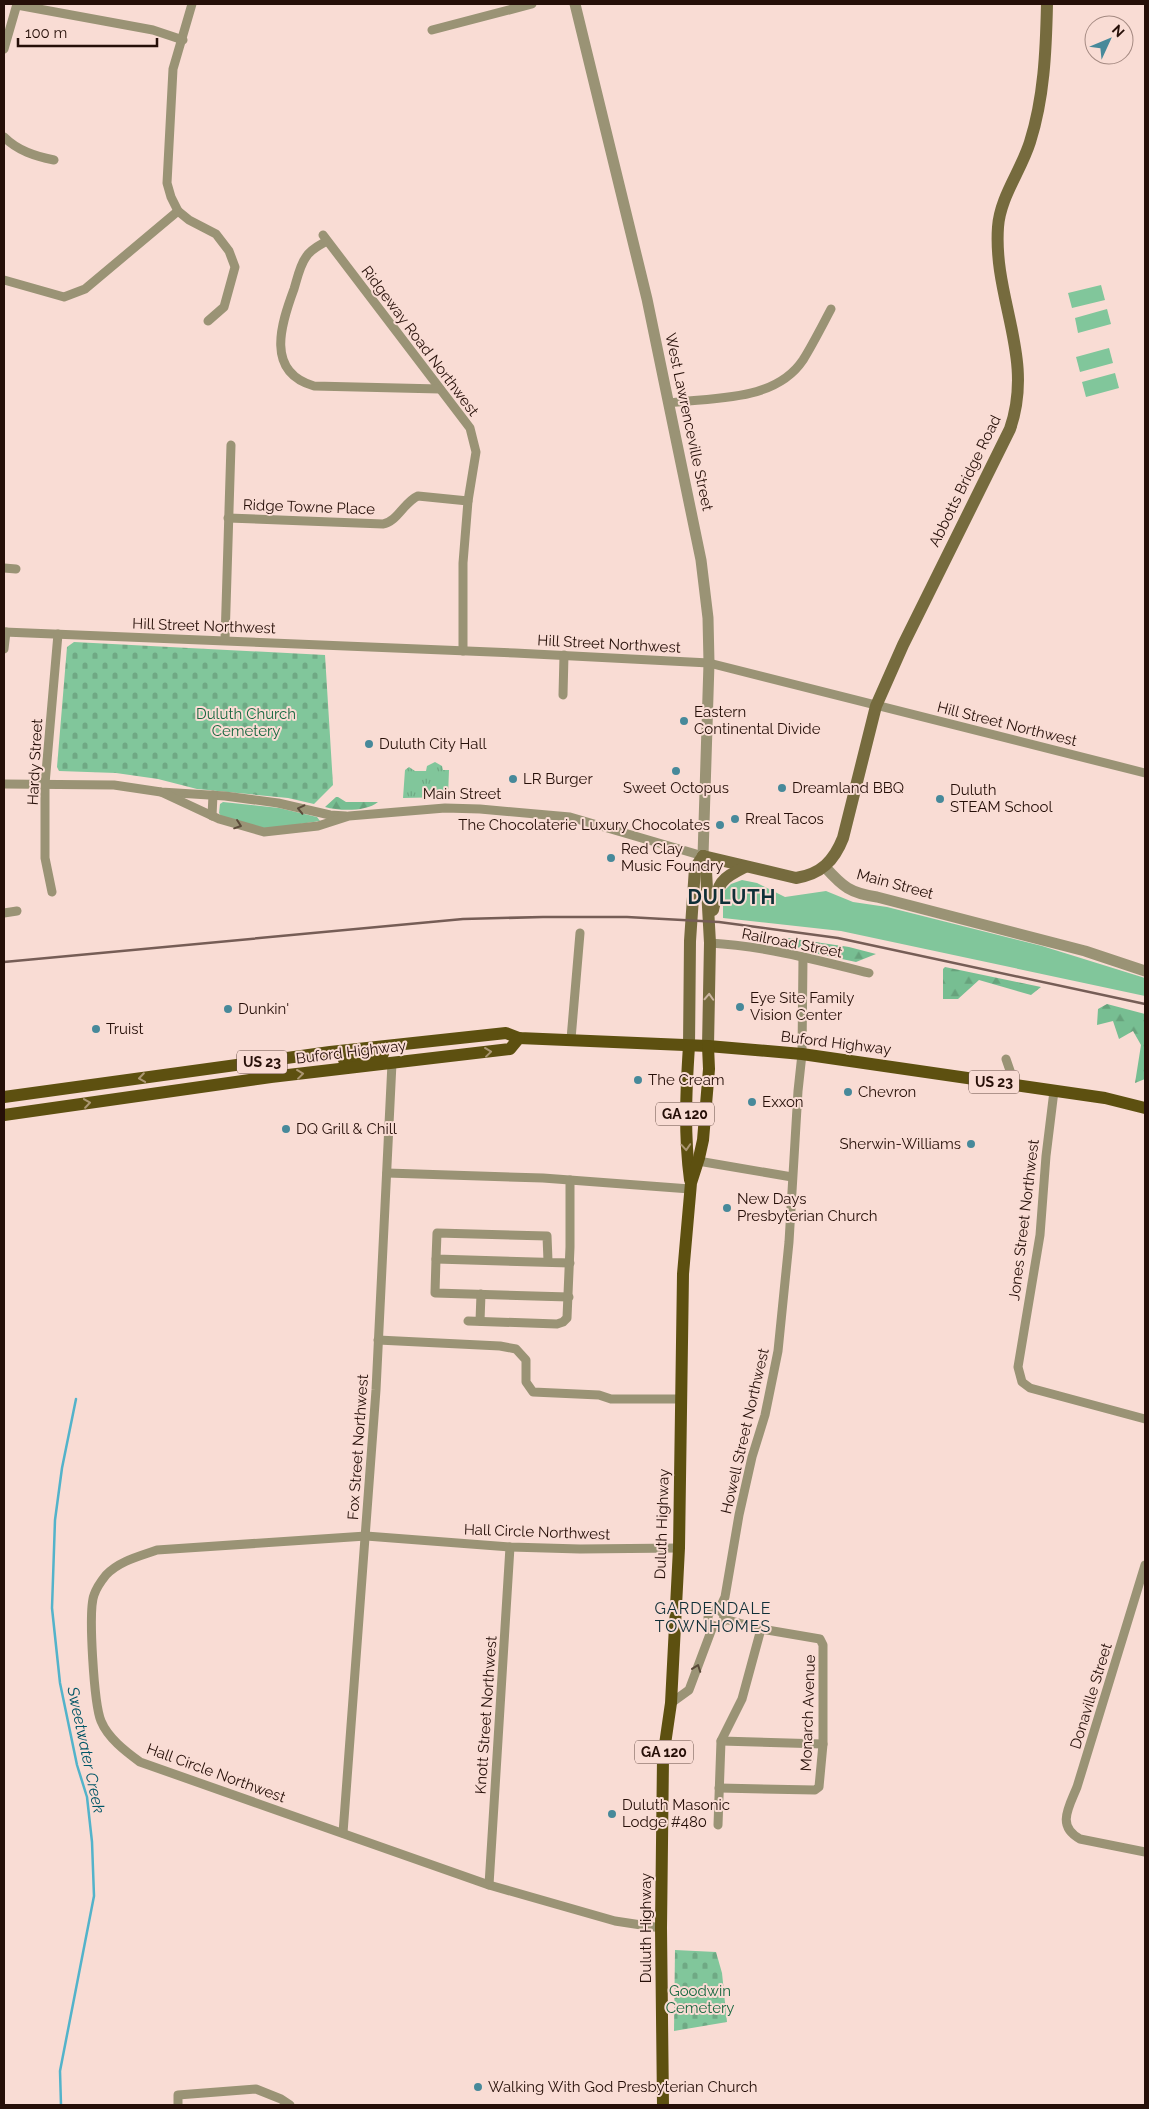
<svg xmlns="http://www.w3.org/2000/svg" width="1149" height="2109" font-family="Raleway,sans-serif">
<defs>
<pattern id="forest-firs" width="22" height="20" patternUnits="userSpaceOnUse" patternTransform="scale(1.25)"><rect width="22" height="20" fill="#77be92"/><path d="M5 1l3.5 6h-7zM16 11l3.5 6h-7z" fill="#67a27c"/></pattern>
<pattern id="cemetery-stones" width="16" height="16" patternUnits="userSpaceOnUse" patternTransform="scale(1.25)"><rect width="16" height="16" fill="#81c69b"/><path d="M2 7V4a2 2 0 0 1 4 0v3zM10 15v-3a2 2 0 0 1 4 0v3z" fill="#6fa984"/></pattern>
<pattern id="park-tufts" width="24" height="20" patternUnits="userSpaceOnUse" patternTransform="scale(1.25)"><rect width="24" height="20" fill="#81c69b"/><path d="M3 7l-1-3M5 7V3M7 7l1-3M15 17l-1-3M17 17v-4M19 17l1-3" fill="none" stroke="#6fa984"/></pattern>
</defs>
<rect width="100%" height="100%" fill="#f9dcd4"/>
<g fill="#81c69b">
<polygon points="1101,285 1105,300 1072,308 1068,293"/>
<polygon points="1107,309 1111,324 1078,333 1075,318"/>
<polygon points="1109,348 1113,363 1080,372 1076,357"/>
<polygon points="1115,373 1119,388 1086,397 1082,382"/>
<polygon points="223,802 279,808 317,817 320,821 267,829 221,816 219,813 220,804"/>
<polygon points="742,880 757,883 785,897 826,891 853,902 887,907 1042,946 1145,978 1145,996 841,931 723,918 723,892 731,884"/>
</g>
<g fill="url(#forest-firs)">
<path d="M336 797H338L346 802H378C366 812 339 811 325 807Z"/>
<polygon points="788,938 849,947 876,954 856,962 809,952 783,941"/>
<polygon points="945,967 1041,987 1031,995 979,980 958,999 943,999 943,969"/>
<polygon points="1107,1004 1145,1014 1145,1079 1135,1083 1141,1045 1133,1031 1119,1039 1113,1021 1097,1025 1098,1009"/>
</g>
<g fill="url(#cemetery-stones)">
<polygon points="74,642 325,655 333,785 314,804 288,798 197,789 158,779 116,773 59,771 57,767 67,647"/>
<polygon points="675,1950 716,1952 722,1973 727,2022 674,2031"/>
</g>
<polygon fill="url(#park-tufts)" points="435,762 442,766 443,770 449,770 448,797 403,798 405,770 409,767 415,771 426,771 427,766"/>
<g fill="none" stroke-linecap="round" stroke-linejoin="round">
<polyline stroke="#53b3ca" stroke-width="2.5" points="61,2105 60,2071 94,1896 92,1842 87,1797 77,1765 60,1683 52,1608 55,1520 62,1468 76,1399"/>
<g stroke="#9a9375" stroke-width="9">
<polyline points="192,4 173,69 167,183 171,197 178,211 189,220 216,234 229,251 235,267 224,307 208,321"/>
<polyline points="17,5 153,30 183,40"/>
<polyline points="432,30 532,4"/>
<polyline points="4,49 17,4"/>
<path d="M4 137C18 151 35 156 54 160"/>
<polyline points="323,235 470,428 476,452 468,501 463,563 463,651"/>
<path d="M327 241C320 245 311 249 306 257 300 265 297 279 294 289 281 324 265 372 314 386L440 389"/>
<polyline points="4,280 64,297 85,289 178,211"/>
<path d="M669 403C714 397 775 402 803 360 813 344 822 326 831 309"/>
<path d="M228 518 383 524C397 522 404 502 418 496L468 501"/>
<polyline points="4,568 16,569"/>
<polyline points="4,632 515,653 709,663 1145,773"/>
<polyline points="225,640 231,445"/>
<polyline points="4,649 6,632"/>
<polyline points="563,695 564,655"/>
<polyline points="4,784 114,785 161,792 225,796 278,803 330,815 346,816"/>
<polyline points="161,792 219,819 264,832 318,826 349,816 445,808 480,809 570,817 703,856"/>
<polyline points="212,816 213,795"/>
<polyline points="52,892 45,858 45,784 58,634"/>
<polyline points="4,913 17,911"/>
<path d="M710 943C764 946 817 960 869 973"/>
<polyline points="571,1039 580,933"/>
<polyline points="1006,1059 1015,1085"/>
<polyline points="1054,1091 1046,1156 1040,1235 1018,1367 1022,1382 1030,1388 1145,1419"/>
<polyline points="698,1161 792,1177"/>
<polyline points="387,1173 543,1178 690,1189"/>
<polyline points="436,1259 435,1293 569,1297"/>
<polyline points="548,1261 547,1236 437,1233 436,1259 570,1263"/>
<polyline points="468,1321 557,1324 563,1322 567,1318 570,1247 570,1180"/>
<polyline points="480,1321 481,1294"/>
<polyline points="378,1340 500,1346 516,1349 526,1360 526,1382 533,1392 599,1395 611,1399 682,1399"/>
<path d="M1145 1565 1077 1787C1069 1807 1056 1826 1080 1839L1145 1852"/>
<circle cx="716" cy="1618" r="8"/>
<polyline points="719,1610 725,1597 739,1515 752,1457 765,1415 778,1351 789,1242 798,1091 802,1054 803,957"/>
<polyline points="671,1703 689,1690 713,1626"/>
<polyline points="721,1741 823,1744"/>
<polyline points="719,1788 815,1790 819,1787 823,1744 823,1645 820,1639 761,1629 724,1619"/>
<polyline points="718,1825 721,1741 742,1699 761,1629"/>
<polyline points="343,1833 376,1390 392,1063"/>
<polyline points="489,1885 510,1547"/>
<path d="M661 1928 615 1921 489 1885 140 1762C125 1751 108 1738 101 1721 94 1704 88 1611 94 1595 96 1589 102 1580 106 1575 119 1561 140 1556 157 1550L366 1536 510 1547 580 1549 679 1548"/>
<polyline points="178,2105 178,2095 256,2089 281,2099 290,2105"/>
</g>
<g stroke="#9a9375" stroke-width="11">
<polyline points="575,4 647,299 701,560 708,618 709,663 703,856"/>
<path d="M825 867C843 887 850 893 877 897L1085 951 1145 971"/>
</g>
<g stroke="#766b3e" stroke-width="12">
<path d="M703 856 796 878C821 874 834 861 843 838L876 706 903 645 1010 429C1035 357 993 299 998 227 1000 197 1021 171 1030 142 1044 98 1046 51 1047 4"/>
<polyline points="703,856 706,871 710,943 708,1046"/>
<path d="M713 910C719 882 719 880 745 867"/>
<polyline points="689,1046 690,941 695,868 703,856"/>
</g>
<g stroke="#5d5010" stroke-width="12">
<path d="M689 1046C686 1091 684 1135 690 1180"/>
<polyline points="344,1060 383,1054"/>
<polyline points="4,1097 330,1052 506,1033 519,1038 708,1046 802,1054 1105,1098 1145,1108"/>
<polyline points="4,1115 271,1077 510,1049 519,1038"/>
<polyline points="663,2105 661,1928 663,1758 671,1703 679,1548 683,1274 691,1183 699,1158 703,1140 709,1069 708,1046"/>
</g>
<polyline stroke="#765d56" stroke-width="2.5" points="4,962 463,919 543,917 627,917 719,922 838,938 1145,1004"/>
</g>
<defs><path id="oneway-chevron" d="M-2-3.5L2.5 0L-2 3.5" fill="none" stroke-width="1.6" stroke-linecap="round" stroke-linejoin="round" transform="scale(1.25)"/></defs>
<g stroke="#5a4a39">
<use href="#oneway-chevron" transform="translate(301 809) rotate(-167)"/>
<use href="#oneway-chevron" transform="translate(238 825) rotate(19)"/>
<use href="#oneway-chevron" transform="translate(697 1668) rotate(-70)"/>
</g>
<use stroke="#cbb4a0" href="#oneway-chevron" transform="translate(709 997) rotate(-87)"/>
<g stroke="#ab9672">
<use href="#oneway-chevron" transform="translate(488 1052) rotate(-7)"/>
<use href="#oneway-chevron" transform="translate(300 1074) rotate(-7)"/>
<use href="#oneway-chevron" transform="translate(142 1078) rotate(172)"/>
<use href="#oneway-chevron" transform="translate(87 1103) rotate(-8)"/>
<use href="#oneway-chevron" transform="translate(686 1147) rotate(86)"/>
</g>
<g fill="#47899a" stroke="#f9dcd4" stroke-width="2">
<circle cx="684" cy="721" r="5"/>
<circle cx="369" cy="744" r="5"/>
<circle cx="676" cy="771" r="5"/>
<circle cx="513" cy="779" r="5"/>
<circle cx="782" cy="788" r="5"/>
<circle cx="940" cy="799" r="5"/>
<circle cx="735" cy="819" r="5"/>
<circle cx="720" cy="825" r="5"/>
<circle cx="611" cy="858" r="5"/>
<circle cx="740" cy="1007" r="5"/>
<circle cx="228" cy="1009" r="5"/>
<circle cx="96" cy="1029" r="5"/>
<circle cx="638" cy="1080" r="5"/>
<circle cx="848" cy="1092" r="5"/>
<circle cx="752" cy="1102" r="5"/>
<circle cx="286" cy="1129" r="5"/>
<circle cx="971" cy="1144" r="5"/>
<circle cx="727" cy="1208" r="5"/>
<circle cx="612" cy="1814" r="5"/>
<circle cx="478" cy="2087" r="5"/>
</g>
<g text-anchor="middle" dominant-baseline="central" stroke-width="4" stroke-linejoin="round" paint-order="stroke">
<g fill="#f9dcd4" stroke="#654c45" stroke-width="1">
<rect x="237" y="1050.5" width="50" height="23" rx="4"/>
<rect x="969" y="1070.5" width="50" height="23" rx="4"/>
<rect x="656" y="1102.5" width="58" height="23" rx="4"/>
<rect x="635" y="1740.5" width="58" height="23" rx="4"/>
</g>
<g font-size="14" font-weight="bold" fill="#260f08">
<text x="262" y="1062">US 23</text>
<text x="994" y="1082">US 23</text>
<text x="685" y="1114">GA 120</text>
<text x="664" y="1752">GA 120</text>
</g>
<g font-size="15" fill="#260f08" stroke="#f9dcd4">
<text transform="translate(420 341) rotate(53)">Ridgeway Road Northwest</text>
<text transform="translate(689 422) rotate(78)">West Lawrenceville Street</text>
<text transform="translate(965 481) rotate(-64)">Abbotts Bridge Road</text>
<text transform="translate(309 507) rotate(2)">Ridge Towne Place</text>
<text transform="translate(204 626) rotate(2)">Hill Street Northwest</text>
<text transform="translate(609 644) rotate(3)">Hill Street Northwest</text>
<text transform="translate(1007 724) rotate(14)">Hill Street Northwest</text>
<text transform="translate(35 762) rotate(-87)">Hardy Street</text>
<text x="462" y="794">Main Street</text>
<text transform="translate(895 884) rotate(15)">Main Street</text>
<text transform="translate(792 943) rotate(11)">Railroad Street</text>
<text transform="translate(836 1043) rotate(7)">Buford Highway</text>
<text transform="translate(351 1052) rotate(-7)">Buford Highway</text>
<text transform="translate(1024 1220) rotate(-83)">Jones Street Northwest</text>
<text transform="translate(745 1431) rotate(-77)">Howell Street Northwest</text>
<text transform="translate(358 1447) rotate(-86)">Fox Street Northwest</text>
<text transform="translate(662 1524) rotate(-88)">Duluth Highway</text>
<text transform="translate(537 1532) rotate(2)">Hall Circle Northwest</text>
<text transform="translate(1091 1696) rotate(-73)">Donaville Street</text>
<text transform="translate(808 1713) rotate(-88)">Monarch Avenue</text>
<text transform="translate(486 1715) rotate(-86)">Knott Street Northwest</text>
<text transform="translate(216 1773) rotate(20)">Hall Circle Northwest</text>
<text transform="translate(646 1928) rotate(-90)">Duluth Highway</text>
</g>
<g font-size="15" fill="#260f08" stroke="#f9dcd4" text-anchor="start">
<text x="694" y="712">Eastern<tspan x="694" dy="17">Continental Divide</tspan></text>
<text x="379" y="744">Duluth City Hall</text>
<text x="523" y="779">LR Burger</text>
<text x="676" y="788" text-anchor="middle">Sweet Octopus</text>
<text x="792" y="788">Dreamland BBQ</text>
<text x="950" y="790">Duluth<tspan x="950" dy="17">STEAM School</tspan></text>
<text x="745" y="819">Rreal Tacos</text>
<text x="710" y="825" text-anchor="end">The Chocolaterie Luxury Chocolates</text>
<text x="621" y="849">Red Clay<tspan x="621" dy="17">Music Foundry</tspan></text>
<text x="750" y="998">Eye Site Family<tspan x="750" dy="17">Vision Center</tspan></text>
<text x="238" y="1009">Dunkin'</text>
<text x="106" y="1029">Truist</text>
<text x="648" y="1080">The Cream</text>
<text x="858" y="1092">Chevron</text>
<text x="762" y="1102">Exxon</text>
<text x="296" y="1129">DQ Grill &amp; Chill</text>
<text x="961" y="1144" text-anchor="end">Sherwin-Williams</text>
<text x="737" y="1199">New Days<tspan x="737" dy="17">Presbyterian Church</tspan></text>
<text x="622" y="1805">Duluth Masonic<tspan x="622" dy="17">Lodge #480</tspan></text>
<text x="488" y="2087">Walking With God Presbyterian Church</text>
</g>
<g font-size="15" fill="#186840" stroke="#f9dcd4">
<text x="246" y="714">Duluth Church<tspan x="246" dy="17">Cemetery</tspan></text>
<text x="700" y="1991">Goodwin<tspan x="700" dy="17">Cemetery</tspan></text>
</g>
<g font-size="16" letter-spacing="1" fill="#0f2f37" stroke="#f9dcd4">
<text x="713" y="1608">GARDENDALE<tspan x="713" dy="18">TOWNHOMES</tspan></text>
</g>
<g font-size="16" font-style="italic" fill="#005667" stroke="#f9dcd4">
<text transform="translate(86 1750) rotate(78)">Sweetwater Creek</text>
</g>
<g font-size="20" font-weight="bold" letter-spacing="1" fill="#0f2f37" stroke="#f9dcd4">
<text x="732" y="897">DULUTH</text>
</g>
</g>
<rect width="1149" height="2109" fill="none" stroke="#260f08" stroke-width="10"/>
<g transform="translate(1109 40) rotate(46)"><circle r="24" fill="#f9dcd4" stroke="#a58a82"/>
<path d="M0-4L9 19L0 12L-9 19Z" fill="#47899a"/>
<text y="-8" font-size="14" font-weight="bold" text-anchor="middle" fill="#260f08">N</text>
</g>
<path d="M18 38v8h139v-8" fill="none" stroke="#260f08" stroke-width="2.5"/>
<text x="25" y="38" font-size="15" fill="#260f08" stroke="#f9dcd4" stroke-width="4" paint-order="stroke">100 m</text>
</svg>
